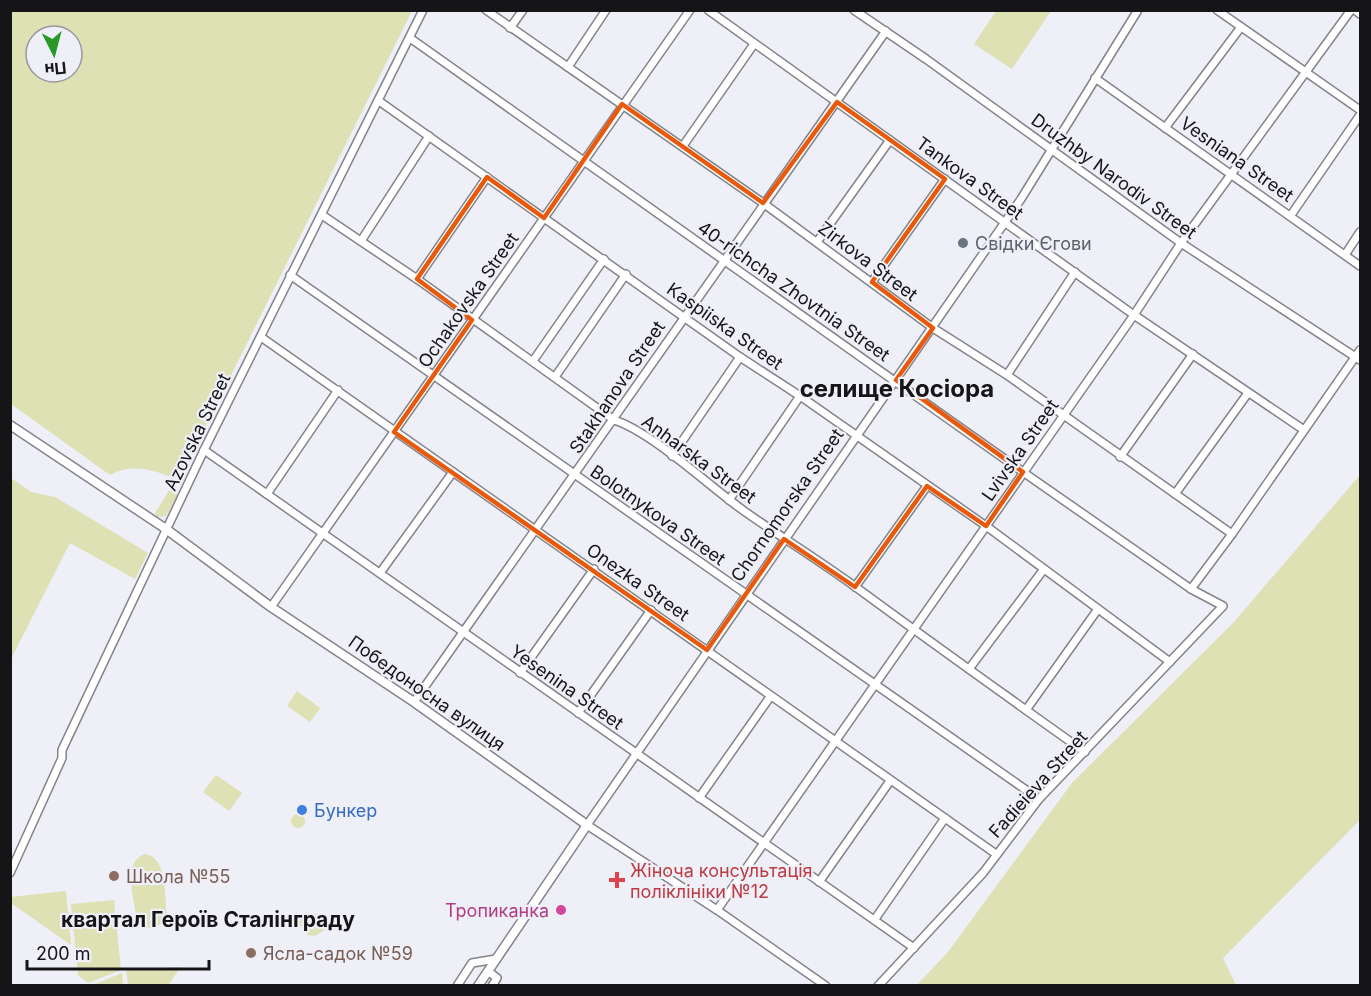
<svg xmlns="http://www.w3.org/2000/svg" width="1371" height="996" font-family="Inter,sans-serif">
<rect width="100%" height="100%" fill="#efeff8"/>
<g fill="#dde1b3" fill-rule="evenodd">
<path d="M11 10 412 11 179 480C156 471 133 462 110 475L11 404ZM36 36H72V72H36Z"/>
<polygon points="996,11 1051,11 1012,69 974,44"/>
<polygon points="1360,475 1360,820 1223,958 1236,985 917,985 948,952 1072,783 1233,623"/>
<polygon points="11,478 31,492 55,497 148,553 135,579 70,543 11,659"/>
<polygon points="170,489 178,494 166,516 156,517 155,513"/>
<polygon points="297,691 320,708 310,722 287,706"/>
<polygon points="216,775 242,793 229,811 203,792"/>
<circle cx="298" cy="821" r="7"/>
<path d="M145 854C169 858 164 898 167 918 159 929 146 932 137 921 135 901 121 862 145 854Z"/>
<polygon points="66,891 71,945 11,903 11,897"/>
<polygon points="114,900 121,970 88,983 78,975 71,904"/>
<path d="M297 914 304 918C312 913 317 912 325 918L326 929 315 936 308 935 294 918Z"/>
<polygon points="181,967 168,985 128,985 126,970"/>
<polygon points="122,973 123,985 93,985"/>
</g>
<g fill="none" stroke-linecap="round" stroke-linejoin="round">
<g stroke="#83838c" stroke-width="10">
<g id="minor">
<polyline points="486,10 763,203 933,328 1007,375 1232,534"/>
<polyline points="708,10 1134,315 1304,430"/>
<polyline points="854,10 926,59 1181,243 1360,360"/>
<polyline points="1217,10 1360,110"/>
<polyline points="1355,10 1360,14"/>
<polyline points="510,28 523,10"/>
<polyline points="410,38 1023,472 1191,589 1223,606 1039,799 983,873 878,986"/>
<polyline points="568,67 606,10"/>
<polyline points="1095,78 1360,266"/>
<polyline points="379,101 740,357 800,396 986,526 1170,662"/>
<polyline points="1165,128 1241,27"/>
<polyline points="683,146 754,44"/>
<path d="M322 215 417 279 614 420C652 432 709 486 744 511 781 537 820 561 857 588 932 643 1009 698 1085 752"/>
<polyline points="1291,215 1360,115"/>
<polyline points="361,241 429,136"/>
<polyline points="817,242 890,140"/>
<polyline points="1345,255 1360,232"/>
<polyline points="290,275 1039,799"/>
<polyline points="417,279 487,177"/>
<polyline points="872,282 945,179"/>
<polyline points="261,337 996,854"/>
<polyline points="533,361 604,259"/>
<polyline points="1007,375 1075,272"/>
<polyline points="555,377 626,274"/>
<polyline points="204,450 914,948"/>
<polyline points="672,456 740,357"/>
<polyline points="1120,457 1193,354"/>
<polyline points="267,494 338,390"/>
<polyline points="1175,494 1248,393"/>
<polyline points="729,500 800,396"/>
<polyline points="380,573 453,472"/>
<polyline points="855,587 927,486"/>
<polyline points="1191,589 1232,534 1360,350"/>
<polyline points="271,607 690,10"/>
<polyline points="969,669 1044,569"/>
<polyline points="520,673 594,569"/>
<polyline points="414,702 886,31"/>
<polyline points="1026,710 1098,609"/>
<polyline points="578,713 651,610"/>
<polyline points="699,798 770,697"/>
<polyline points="10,873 62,758 62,750 204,450 423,10"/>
<polyline points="819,882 890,781"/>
<polyline points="717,910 1134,315 1181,243 1351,10"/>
<polyline points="875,919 945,818"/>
<polyline points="488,971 497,978 492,986"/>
<polyline points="457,986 472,963 496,959"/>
<polyline points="826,986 717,910 587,825 1021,199 1138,10"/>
</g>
</g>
<g stroke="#83838c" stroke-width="11">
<polyline id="tertiary" points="10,425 166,529 271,607 414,702 587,825 478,986"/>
</g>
<use href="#minor" stroke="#fff" stroke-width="7"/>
<use href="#tertiary" stroke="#fff" stroke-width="8"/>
</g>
<path fill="none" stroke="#e8590c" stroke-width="4.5" stroke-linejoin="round" d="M837 102 945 179 872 282 933 328 896 380 1023 472 986 526 927 486 855 587 784 539 707 650 394 432 472 320 417 279 487 177 544 218 622 104 763 203Z"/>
<circle fill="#6b7280" stroke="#efeff8" stroke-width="2" cx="963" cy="243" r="6"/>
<circle fill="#3f7fe0" stroke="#efeff8" stroke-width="2" cx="302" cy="810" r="6"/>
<g fill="#8d6e63" stroke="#efeff8" stroke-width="2">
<circle cx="114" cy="876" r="6"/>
<circle cx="251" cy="953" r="6"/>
</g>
<path fill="#e0444e" stroke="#efeff8" stroke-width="2" d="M614 871h6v6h6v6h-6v6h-6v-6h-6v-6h6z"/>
<circle fill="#d1479c" stroke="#efeff8" stroke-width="2" cx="561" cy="910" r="6"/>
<g text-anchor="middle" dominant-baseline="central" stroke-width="4.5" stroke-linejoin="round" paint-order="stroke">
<g font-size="18" fill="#151518" stroke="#efeff8">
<text transform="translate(1237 159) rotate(35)">Vesniana Street</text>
<text transform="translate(1114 176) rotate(36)">Druzhby Narodiv Street</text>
<text transform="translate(970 178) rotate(36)">Tankova Street</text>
<text transform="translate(868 261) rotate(37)">Zirkova Street</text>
<text transform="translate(794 291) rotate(35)">40-richcha Zhovtnia Street</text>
<text transform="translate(468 300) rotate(-55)">Ochakovska Street</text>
<text transform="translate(725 326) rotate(35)">Kaspiiska Street</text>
<text transform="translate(617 387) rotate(-56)">Stakhanova Street</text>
<text transform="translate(197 432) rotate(-64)">Azovska Street</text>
<text transform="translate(1020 450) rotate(-55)">Lvivska Street</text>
<text transform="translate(699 459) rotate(36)">Anharska Street</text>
<text transform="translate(787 505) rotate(-55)">Chornomorska Street</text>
<text transform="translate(658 515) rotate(35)">Bolotnykova Street</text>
<text transform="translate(638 582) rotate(35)">Onezka Street</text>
<text transform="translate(567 687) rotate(35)">Yesenina Street</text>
<text transform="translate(427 693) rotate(35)">Победоносна вулиця</text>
<text transform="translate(1038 784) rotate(-48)">Fadieieva Street</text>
</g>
<g font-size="18" fill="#5b616d" stroke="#efeff8" text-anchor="start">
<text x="975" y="243">Свідки Єгови</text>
</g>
<g font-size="18" fill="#366cbe" stroke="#efeff8" text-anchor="start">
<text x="314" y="810">Бункер</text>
</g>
<g font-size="18" fill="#be3a42" stroke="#efeff8" text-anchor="start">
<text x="630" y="870">Жіноча консультація<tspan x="630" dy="21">поліклініки №12</tspan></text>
</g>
<g font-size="18" fill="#785e54" stroke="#efeff8" text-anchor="start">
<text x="126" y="876">Школа №55</text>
<text x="263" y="953">Ясла-садок №59</text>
</g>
<g font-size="18" fill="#b23c85" stroke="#efeff8" text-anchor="end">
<text x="549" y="910">Тропиканка</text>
</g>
<g font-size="21" font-weight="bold" fill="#151518" stroke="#efeff8">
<text x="208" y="919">квартал Героїв Сталінграду</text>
</g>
<g font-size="24" font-weight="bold" fill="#151518" stroke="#efeff8">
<text x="897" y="388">селище Косіора</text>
</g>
</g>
<rect width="1371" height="996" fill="none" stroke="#151518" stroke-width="24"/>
<g transform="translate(54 54) rotate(174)"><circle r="28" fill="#efeff8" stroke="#98989e" stroke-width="1.5"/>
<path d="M0-4.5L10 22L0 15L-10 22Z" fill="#289825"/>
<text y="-9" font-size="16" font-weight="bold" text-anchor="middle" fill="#151518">Пн</text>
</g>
<path d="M27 960v9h182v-9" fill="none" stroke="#151518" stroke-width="3"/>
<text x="36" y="960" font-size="18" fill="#151518" stroke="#efeff8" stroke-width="4.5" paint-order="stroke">200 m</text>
</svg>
